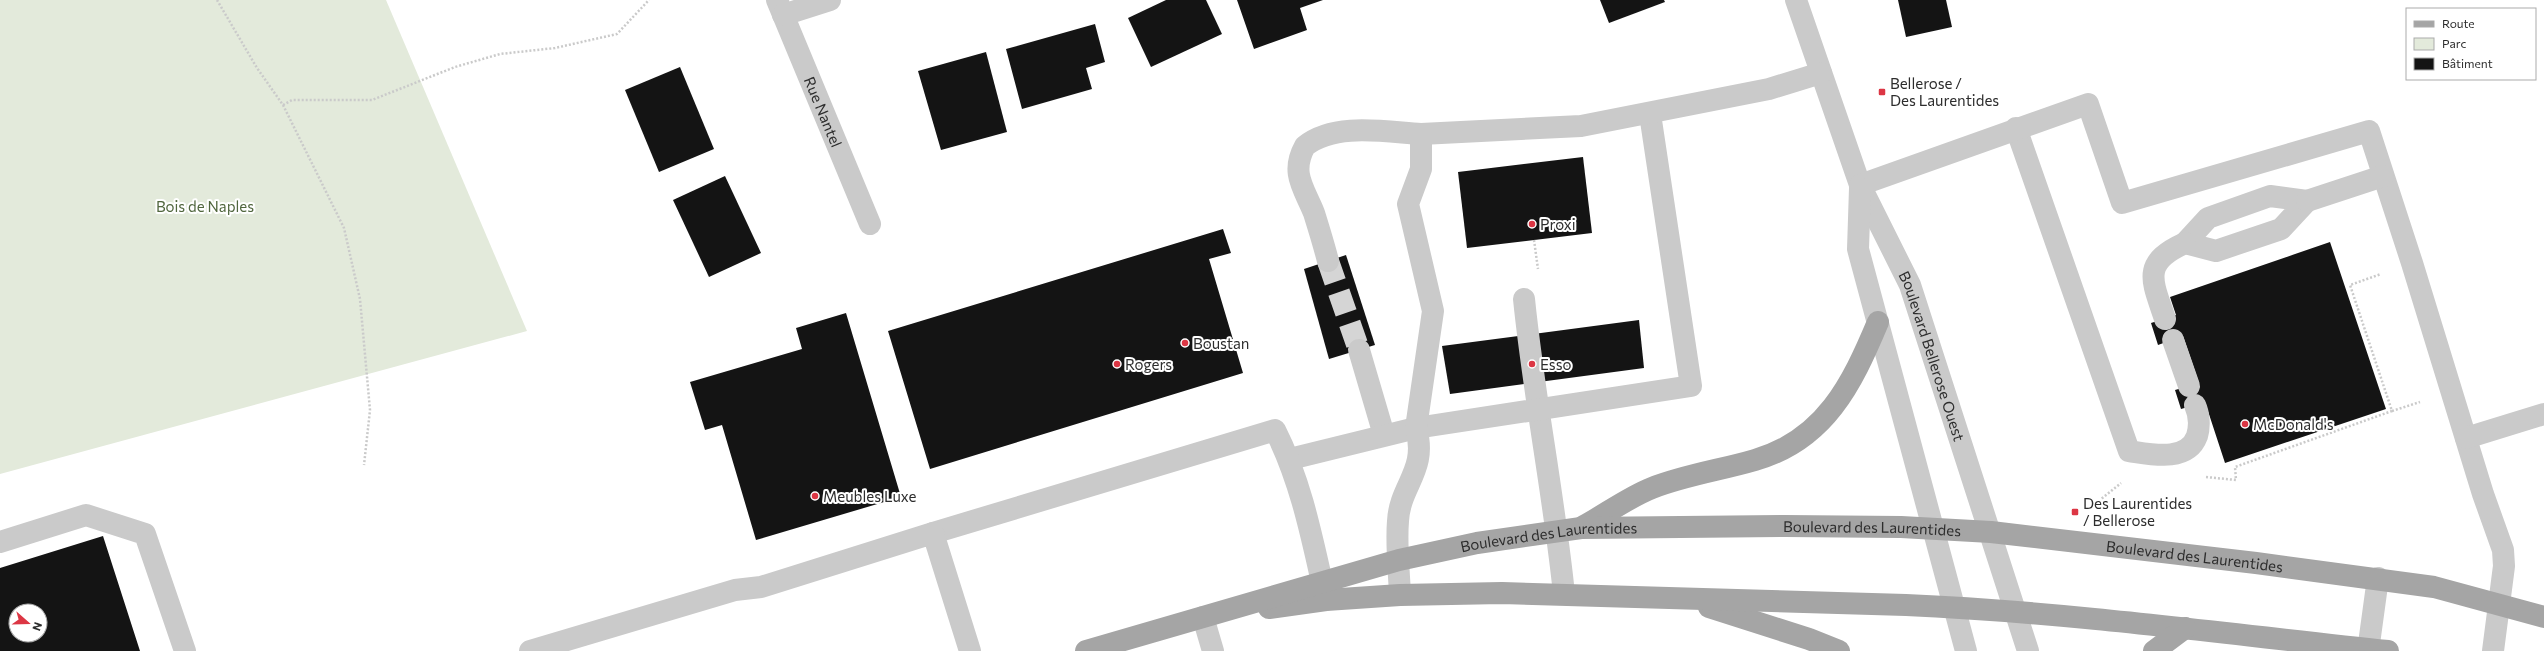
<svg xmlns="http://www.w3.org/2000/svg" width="2544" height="651" font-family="Commissioner,sans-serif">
<rect width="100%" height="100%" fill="#fff"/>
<polygon fill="#e3eadb" points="0,0 386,0 527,331 0,474"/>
<g fill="#141414" fill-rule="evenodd">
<polygon points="1166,0 1206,0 1222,34 1151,67 1128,18"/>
<polygon points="1237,0 1323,0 1300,8 1307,30 1254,49"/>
<polygon points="1600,0 1664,0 1665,2 1609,23"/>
<polygon points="1898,0 1946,0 1952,27 1906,37"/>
<polygon points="1095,24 1105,62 1086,68 1092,89 1022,109 1006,49"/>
<polygon points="986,52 1007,132 941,150 918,71"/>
<polygon points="680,67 714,149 659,172 625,90"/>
<polygon points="1583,157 1592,233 1467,248 1458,172"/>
<polygon points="725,176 761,253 709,277 673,200"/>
<polygon points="1223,229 1231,253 1209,259 1243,373 930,469 888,331"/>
<polygon points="2330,242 2386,409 2225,463 2205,402 2181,409 2175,390 2199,383 2183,336 2158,345 2151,323 2176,315 2170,297"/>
<polygon points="1346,255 1375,345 1329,359 1304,269"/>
<polygon points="846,313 901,497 756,540 722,425 705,430 690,382 802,349 796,328"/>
<polygon points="1639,320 1644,368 1450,394 1442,346"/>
<path d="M103 536 140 651H0V568ZM16 611H40V635H16Z"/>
</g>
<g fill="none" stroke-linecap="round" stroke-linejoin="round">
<polyline stroke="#d5d5d5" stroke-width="22" stroke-dasharray="22 11" stroke-linecap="butt" points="1328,261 1359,350"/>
<g stroke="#cacaca" stroke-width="2.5" stroke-dasharray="2 2" stroke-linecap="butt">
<polyline points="217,0 257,68 283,105 344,228 360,299 370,410 364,465"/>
<polyline points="283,105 292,100 372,100 455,67 500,54 555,48 617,34 649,0"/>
<polyline points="1534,240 1538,269"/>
<polyline points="2392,411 2420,402"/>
<polyline points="2206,477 2236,480 2235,467 2392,411 2350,285 2381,274"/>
<polyline points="2100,510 2101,499 2121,483"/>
</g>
<g stroke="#cacaca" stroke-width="22">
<path id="s1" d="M777 0 870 224"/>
<path id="s2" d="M1796 0 1860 185 1910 285 2028 651"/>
<polyline points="783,15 830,0"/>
<path d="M2016 128 2129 451C2150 454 2187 463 2197 436 2200 426 2199 414 2195 405"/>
<polyline points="1860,185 2088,104 2122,203 2369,131 2412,263 2483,494 2503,550 2504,566 2493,651"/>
<polyline points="1860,188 1858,249 1966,651"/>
<polygon points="2270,196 2307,201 2281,229 2216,251 2185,243 2208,218"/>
<polyline points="2307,201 2383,176"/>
<path d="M1328 261C1324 245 1319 229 1314 213 1304 188 1290 173 1305 146 1335 122 1386 132 1421 134"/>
<path d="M1524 299C1534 398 1554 495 1564 594"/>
<path d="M2165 319C2152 280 2141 263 2185 243"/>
<polyline points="2173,340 2189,386"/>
<polyline points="1359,350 1384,435"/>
<polyline points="2466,438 2544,414"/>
<polyline points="1290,459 1416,428 1691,386 1650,114"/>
<path d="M933 533 1275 430C1302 483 1313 543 1326 600"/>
<polyline points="0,542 86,515 145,534 185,651"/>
<path d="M1400 595C1399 571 1396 545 1398 521 1400 484 1428 471 1416 428L1433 311 1408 204 1421 169V134L1581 126 1769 89 1821 73"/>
<polyline points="1203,617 1213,651"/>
<polyline points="530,651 735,590 761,587 933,533 970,651"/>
<polyline points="2368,651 2378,578"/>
</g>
<g stroke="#a5a5a5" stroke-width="22">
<path d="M1584 526C1606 514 1629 497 1652 488 1685 475 1721 470 1755 460 1825 440 1852 384 1878 322"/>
<polyline points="1709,607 1809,639 1839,651"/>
<path d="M1269 608 1326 600 1400 595 1502 593 1906 605C2067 612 2227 634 2388 651"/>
<path id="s3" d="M1086 651 1399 560 1477 543 1581 528 1785 526 1901 527 1991 532 2256 563 2434 587 2544 617"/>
<polyline points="2154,651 2185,628"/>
</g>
</g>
<g fill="#dc3644" stroke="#fff" stroke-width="1.5">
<rect x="1878" y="88" width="8" height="8" rx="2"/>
<circle cx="1532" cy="224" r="4"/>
<circle cx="1185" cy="343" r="4"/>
<circle cx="1117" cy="364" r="4"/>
<circle cx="1532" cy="364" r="4"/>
<circle cx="2245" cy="424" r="4"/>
<circle cx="815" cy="496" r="4"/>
<rect x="2071" y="508" width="8" height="8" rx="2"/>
</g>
<g text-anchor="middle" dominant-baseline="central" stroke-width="4" stroke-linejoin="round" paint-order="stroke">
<g font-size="15" fill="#2d2d2d" stroke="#fff" text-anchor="start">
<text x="1890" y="83">Bellerose /<tspan x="1890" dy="17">Des Laurentides</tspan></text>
<text x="1540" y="224">Proxi</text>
<text x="1193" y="343">Boustan</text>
<text x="1125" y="364">Rogers</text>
<text x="1540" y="364">Esso</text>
<text x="2253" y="424">McDonald's</text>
<text x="823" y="496">Meubles Luxe</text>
<text x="2083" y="503">Des Laurentides<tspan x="2083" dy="17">/ Bellerose</tspan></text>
</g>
<g font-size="15" fill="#2d2d2d" stroke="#fff">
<text stroke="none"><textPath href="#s1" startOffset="121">Rue Nantel</textPath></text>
<text stroke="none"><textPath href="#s2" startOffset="382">Boulevard Bellerose Ouest</textPath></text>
<text stroke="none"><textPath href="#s3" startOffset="802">Boulevard des Laurentides</textPath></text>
<text stroke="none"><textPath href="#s3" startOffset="478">Boulevard des Laurentides</textPath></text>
<text stroke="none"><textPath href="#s3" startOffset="1126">Boulevard des Laurentides</textPath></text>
</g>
<g font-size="15" fill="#50663d" stroke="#fff">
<text x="205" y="206">Bois de Naples</text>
</g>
</g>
<rect x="2406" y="8" width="130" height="72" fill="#ffffff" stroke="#ababab"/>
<rect x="2414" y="21" width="20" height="6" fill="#a5a5a5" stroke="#ababab"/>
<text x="2442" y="28" font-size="12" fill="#2d2d2d">Route</text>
<rect x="2414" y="38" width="20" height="12" fill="#e3eadb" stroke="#ababab"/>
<text x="2442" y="48" font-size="12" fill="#2d2d2d">Parc</text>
<rect x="2414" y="58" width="20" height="12" fill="#141414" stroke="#ababab"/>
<text x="2442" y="68" font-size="12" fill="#2d2d2d">Bâtiment</text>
<g transform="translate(28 623) rotate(110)"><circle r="19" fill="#ffffff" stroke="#ababab"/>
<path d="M0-3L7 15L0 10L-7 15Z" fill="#dc3644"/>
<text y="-6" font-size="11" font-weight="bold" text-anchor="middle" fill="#2d2d2d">N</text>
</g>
</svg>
